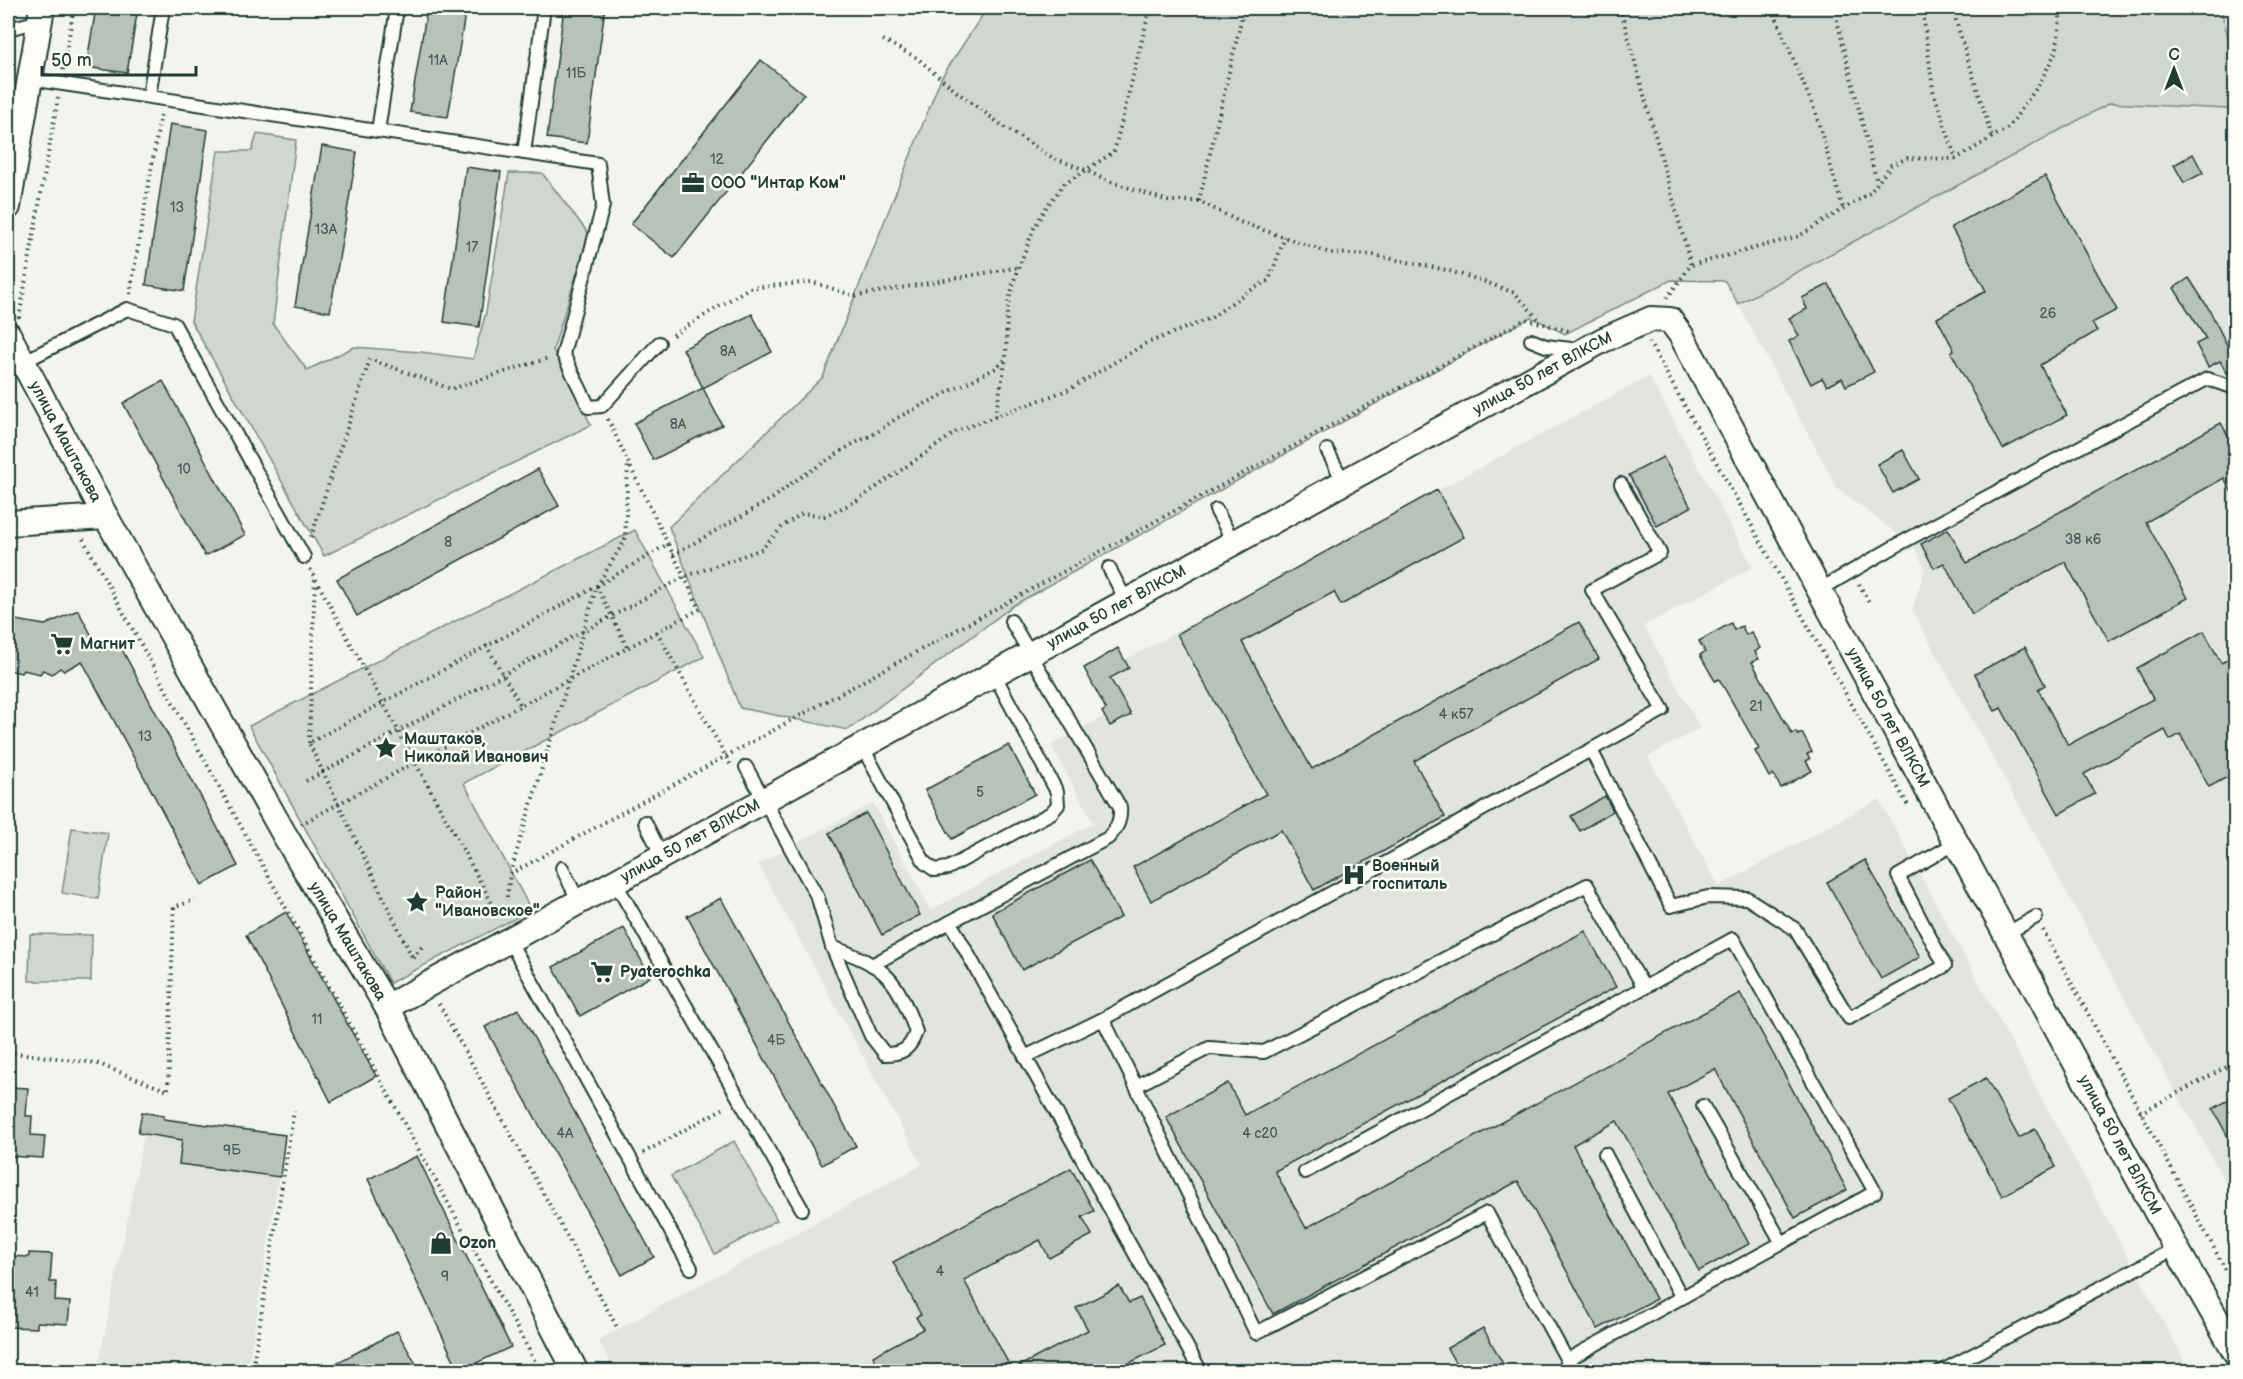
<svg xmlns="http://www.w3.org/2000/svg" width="2243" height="1379" font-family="'Balsamiq Sans',sans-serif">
<rect width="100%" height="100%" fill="#f4f4ef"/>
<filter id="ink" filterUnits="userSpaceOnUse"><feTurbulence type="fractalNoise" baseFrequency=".0167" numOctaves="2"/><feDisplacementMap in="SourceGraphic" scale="12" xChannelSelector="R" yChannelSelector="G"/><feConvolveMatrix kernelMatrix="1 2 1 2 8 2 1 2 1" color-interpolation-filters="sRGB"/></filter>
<g filter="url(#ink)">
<g fill="#e2e5df">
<polygon points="2110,103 2226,109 2235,104 2235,1200 1912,610 1925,569 1915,548 1907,552 1895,532 1837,488 1738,304"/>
<polygon points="1649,376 1753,567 1644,626 1700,728 1648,757 1719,886 1879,799 2190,1371 615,1372 598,1340 922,1165 758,864 873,803 931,910 1093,823 1051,745 1104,716 1110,727 1131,715 1111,678 1129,668 1125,660"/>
<polygon points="142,1112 164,1116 163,1126 184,1122 285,1135 248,1371 97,1372 144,1135 138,1133"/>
</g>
<g fill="#d1d6d1" stroke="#788a82" stroke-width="1.5">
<polygon points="987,8 2224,8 2222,13 2235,65 2235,104 2226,109 2110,103 1738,304 1725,281 1671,280 1565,334 1531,317 1014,605 848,730 740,708 669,527 823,377 941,78"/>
<polygon points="257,134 296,140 273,324 307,370 354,347 421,352 473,359 486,312 509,173 542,173 589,234 553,350 591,425 324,556 191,321 218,151 252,151"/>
<polygon points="635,530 704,657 464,783 531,910 390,983 249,726"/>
<polygon points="72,828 108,833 98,899 62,893"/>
<polygon points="30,934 92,935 91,981 29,981"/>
<polygon points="734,1141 777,1220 715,1254 671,1176"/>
</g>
<g fill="#b9c1bb" stroke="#1f3d34" stroke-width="1.5">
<polygon points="96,8 138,8 127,73 86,67"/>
<polygon points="427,8 466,8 448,117 410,112"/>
<polygon points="564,8 605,8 587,143 547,138"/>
<polygon points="761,60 804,94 674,258 631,224"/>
<polygon points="170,124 208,130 184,291 146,285"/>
<polygon points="322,146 357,152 330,312 295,306"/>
<polygon points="2193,154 2203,173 2184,183 2174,165"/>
<polygon points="466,167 501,172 479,327 444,322"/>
<polygon points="2045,176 2117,310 2092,323 2097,331 2040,365 2067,415 2003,449 1951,352 1954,350 1937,318 1986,291 1951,227"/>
<polygon points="2189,278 2209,309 2235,361 2235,368 2227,373 2220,361 2208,367 2196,344 2206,339 2174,288"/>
<polygon points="1829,284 1874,372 1846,386 1842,378 1827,386 1822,378 1811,384 1789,341 1799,336 1789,318 1807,309 1802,298"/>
<polygon points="752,314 772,352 703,388 683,349"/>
<polygon points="163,381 245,535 205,556 123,403"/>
<polygon points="703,388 722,425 653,460 634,423"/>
<polygon points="2221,423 2235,448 2235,498 2224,478 2146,522 2188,598 2109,641 2065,562 1972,614 1944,563 1934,568 1921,544 1948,529 1967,563"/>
<polygon points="1903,450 1919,479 1893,493 1877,464"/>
<polygon points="1663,457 1691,507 1657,526 1629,475"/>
<polygon points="538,469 559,506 357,616 337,579"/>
<polygon points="1437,490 1464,537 1341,605 1334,592 1242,642 1312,769 1579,622 1599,659 1414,761 1445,817 1314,890 1281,830 1151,901 1133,867 1266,794 1177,634"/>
<polygon points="78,610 100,651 118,642 238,866 202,885 82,661 64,671 60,668 52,674 43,670 40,674 23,670 21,673 8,670 8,627 10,619 45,625"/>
<polygon points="1731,623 1734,630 1742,626 1746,635 1751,632 1760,648 1755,652 1759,659 1752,662 1792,734 1796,732 1798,735 1802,733 1812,752 1807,754 1810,759 1806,761 1812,771 1781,788 1773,774 1769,777 1755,751 1759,749 1719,679 1715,681 1700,655 1705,652 1699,641"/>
<polygon points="2204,631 2221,663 2235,656 2235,698 2228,702 2235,716 2235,773 2209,787 2180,734 2170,740 2165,730 2084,774 2095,794 2059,814 2001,708 1995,711 1975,674 2025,647 2045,685 2038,689 2068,745 2153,699 2137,668"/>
<polygon points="1118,648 1129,668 1110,678 1131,715 1110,726 1102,712 1106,709 1084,668"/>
<polygon points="1009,745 1035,794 952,839 925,790"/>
<polygon points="1605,796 1613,811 1580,831 1571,816"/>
<polygon points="866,813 920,915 882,935 829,833"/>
<polygon points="1090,860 1121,917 1022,970 992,913"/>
<polygon points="1865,860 1920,957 1881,979 1827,882"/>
<polygon points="721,898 856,1146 822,1165 687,916"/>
<polygon points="286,912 376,1076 331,1102 246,935"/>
<polygon points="624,928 650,977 580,1016 553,967"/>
<polygon points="1585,931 1616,987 1275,1171 1306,1228 1740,993 1847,1190 1795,1218 1715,1069 1668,1094 1749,1244 1699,1271 1617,1121 1573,1145 1656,1299 1598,1329 1518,1181 1273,1314 1166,1117 1228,1083 1245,1115"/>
<polygon points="518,1009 654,1257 622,1275 485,1027"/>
<polygon points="1986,1078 2019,1138 2035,1129 2056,1167 2002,1196 1948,1098"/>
<polygon points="8,1087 28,1088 26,1116 32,1116 31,1135 45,1136 43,1158 8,1156"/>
<polygon points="2235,1096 2235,1150 2213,1109"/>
<polygon points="142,1112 164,1116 164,1119 285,1135 280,1177 179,1164 182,1140 138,1133"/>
<polygon points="417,1156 511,1347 459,1371 368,1179"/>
<polygon points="1071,1168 1094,1211 1082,1217 1092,1235 1049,1258 1040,1240 964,1280 1012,1370 1088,1330 1076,1308 1119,1286 1129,1303 1140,1298 1165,1345 1114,1371 881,1371 873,1356 923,1329 916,1317 921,1315 893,1262"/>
<polygon points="29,1253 52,1254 50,1282 56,1282 55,1301 70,1302 68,1324 37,1322 37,1328 8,1327 8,1256 29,1257"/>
<polygon points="1483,1328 1507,1371 1460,1371 1447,1348"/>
<polygon points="397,1331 420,1371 321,1371 375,1343"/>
</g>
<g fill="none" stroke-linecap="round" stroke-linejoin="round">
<g stroke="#1f3d34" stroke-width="16">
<g id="service">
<polyline points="8,29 40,21"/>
<polyline points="30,79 598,164 603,206 563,354 589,407 602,406 659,343"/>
<polyline points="149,96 163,8"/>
<polyline points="378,131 397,8"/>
<polyline points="524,153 544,8"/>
<polyline points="1531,340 1546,346 1579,350"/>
<polyline points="23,362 127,309 174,324 304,557"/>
<polyline points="1327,450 1344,483"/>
<polyline points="1216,510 1234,543"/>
<polyline points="1109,568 1127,602"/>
<polyline points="1819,590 1901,543 2207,379 2236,388"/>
<path d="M1011 621 1120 807C1121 821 1117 828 1108 838L950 922 1201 1372"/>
<polyline points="862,746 925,863 935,870 948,868 1051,813 1058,805 1057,792 994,674"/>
<polyline points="1591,750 1671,906 1708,897 1747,898 1795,929 1849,1018 1945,966 1898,876 1956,843"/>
<path d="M746 767 818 898 832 947 871 1036 885 1054C903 1054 910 1049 916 1032 896 977 887 967 832 947"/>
<polyline points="645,822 662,856"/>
<polyline points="562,868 579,902"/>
<polyline points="615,882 802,1209"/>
<polyline points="2006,934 2036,917"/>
<polyline points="509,940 691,1268"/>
<polyline points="872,965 950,922"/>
<polyline points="1103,1019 1663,710 1592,590 1660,553 1621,484"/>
<polyline points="1025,1057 1103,1019 1256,1333 1487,1213 1567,1360 1875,1192 1733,939 1305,1172"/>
<polyline points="1136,1086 1209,1048 1264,1052 1587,885 1644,988"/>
<polyline points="1703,1106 1782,1243"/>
<polyline points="1605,1154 1682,1298"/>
<polyline points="1940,1372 2176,1248"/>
</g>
</g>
<g stroke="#1f3d34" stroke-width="28">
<g id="minor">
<polyline points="8,207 42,8"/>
<path id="s1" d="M8 334 106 517 284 834 387 1007 576 1372"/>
<polyline points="8,523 106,517"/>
<path id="s2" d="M387 1007 1603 340 1651 319 1670 320 1681 335 2176 1248 2236 1353"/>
</g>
</g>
<g stroke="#1f3d34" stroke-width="4" stroke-dasharray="1.5 4.5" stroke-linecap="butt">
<polyline points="1620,8 1691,265 1667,298"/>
<polyline points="1772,8 1816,114 1843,209"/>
<polyline points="1834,8 1877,183"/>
<polyline points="1919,8 1924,21 1933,90 1956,159"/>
<polyline points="1952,8 1992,137"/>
<polyline points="883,40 917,58 957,92 1007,129 1053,158 1086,170 1103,179 1168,201 1199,201 1240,222 1330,253 1373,255 1446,270 1480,280 1515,293 1540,321"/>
<polyline points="63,70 74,8"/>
<polyline points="1199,201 1244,8"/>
<polyline points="1692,265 1799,236 1870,193 1891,165 1908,158 1956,159 2008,128 2040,83 2057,49 2061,8"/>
<polyline points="130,294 161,112"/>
<polyline points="19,318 58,98"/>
<polyline points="673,335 749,288 812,282 855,296 1019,267"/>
<polyline points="1649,342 1909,807"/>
<polyline points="995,416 1006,359"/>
<polyline points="608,419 628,462"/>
<polyline points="311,537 370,359 451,389 549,358"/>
<polyline points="83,539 541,1372"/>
<polyline points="673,555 775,497 790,484 851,445 876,433 897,418 996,368 1006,359 1007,309 1015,277 1034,228 1047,206 1064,184 1114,152 1150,8"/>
<polyline points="310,569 493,905"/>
<polyline points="1859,584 1870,604"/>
<polyline points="597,586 628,649"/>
<polyline points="486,645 521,706"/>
<polyline points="309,743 315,578"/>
<path d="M730 764 657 632 700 609C689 587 679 566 668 544L597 586 309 743 323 772 684 577 762 549 783 526 803 513 824 516 855 502 959 430 1070 389 1145 344 1211 318 1244 294 1269 280 1285 237"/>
<polyline points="306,781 323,772 413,959 423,945"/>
<polyline points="301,824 657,632"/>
<polyline points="510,874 1526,319 1569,331"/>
<polyline points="507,897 510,874 597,586 625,540 628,462 668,544"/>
<polyline points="2043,930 2236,1289"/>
<polyline points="439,1004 618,1329"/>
<polyline points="8,1052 96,1063 168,1091 174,907 195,900"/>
<polyline points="2140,1113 2236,1062"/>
<polyline points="643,1153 726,1107"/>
<polyline points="252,1372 294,1111"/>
</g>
<use href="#service" stroke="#fdfcf7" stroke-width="12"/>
<use href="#minor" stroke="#fdfcf7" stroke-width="24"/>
</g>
</g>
<defs>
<g id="office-bare" transform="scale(1.8)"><path d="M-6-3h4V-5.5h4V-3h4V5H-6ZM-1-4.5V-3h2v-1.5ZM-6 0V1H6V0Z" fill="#1f3d34" stroke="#fdfcf7" stroke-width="2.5" paint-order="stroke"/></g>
<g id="supermarket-bare" transform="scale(1.8)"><path d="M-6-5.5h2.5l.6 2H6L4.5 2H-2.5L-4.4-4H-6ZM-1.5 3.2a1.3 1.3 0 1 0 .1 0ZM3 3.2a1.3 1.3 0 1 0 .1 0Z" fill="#1f3d34" stroke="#fdfcf7" stroke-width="2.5" paint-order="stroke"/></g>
<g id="sight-bare" transform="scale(1.8)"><path d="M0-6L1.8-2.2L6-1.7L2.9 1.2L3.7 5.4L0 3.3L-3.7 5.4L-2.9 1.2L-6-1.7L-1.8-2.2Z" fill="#1f3d34" stroke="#fdfcf7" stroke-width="2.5" paint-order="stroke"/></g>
<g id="hospital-bare" transform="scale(1.8)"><path d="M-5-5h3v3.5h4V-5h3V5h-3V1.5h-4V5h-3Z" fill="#1f3d34" stroke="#fdfcf7" stroke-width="2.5" paint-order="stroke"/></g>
<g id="shop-bare" transform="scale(1.8)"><path d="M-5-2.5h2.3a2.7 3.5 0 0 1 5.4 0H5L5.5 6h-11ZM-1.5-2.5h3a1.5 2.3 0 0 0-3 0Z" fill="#1f3d34" stroke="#fdfcf7" stroke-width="2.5" paint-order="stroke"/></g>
</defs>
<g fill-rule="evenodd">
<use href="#office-bare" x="693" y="183"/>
<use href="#supermarket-bare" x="62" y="644"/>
<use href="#sight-bare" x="386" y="748"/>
<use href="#hospital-bare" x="1354" y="875"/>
<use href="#sight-bare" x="417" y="902"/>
<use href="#supermarket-bare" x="602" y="972"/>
<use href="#shop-bare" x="441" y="1243"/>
</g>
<g text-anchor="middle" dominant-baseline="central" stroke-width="5" stroke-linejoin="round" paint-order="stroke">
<g font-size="14" fill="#465e56">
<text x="438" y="60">11А</text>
<text x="576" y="73">11Б</text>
<text x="717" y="159">12</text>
<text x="177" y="207">13</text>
<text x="326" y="229">13А</text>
<text x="472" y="247">17</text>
<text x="2048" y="313">26</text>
<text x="728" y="351">8А</text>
<text x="678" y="424">8А</text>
<text x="184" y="469">10</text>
<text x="2083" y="539">38 к6</text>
<text x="448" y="542">8</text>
<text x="1756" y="706">21</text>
<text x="1456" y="714">4 к57</text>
<text x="145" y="736">13</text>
<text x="980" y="792">5</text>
<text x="317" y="1019">11</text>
<text x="776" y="1040">4Б</text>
<text x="565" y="1133">4А</text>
<text x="1260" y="1133">4 с20</text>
<text x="232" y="1150">9Б</text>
<text x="940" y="1271">4</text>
<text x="445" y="1276">9</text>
<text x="32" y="1292">41</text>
</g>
<g font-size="16" font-weight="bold" fill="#1f3d34" stroke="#fdfcf7" text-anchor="start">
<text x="711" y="183">ООО "Интар Ком"</text>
<text x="80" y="644">Магнит</text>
<text x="404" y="739">Маштаков,<tspan x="404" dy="18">Николай Иванович</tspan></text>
<text x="1372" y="866">Военный<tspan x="1372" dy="18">госпиталь</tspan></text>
<text x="435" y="893">Район<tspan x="435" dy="18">"Ивановское"</tspan></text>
<text x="620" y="972">Pyaterochka</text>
<text x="459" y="1243">Ozon</text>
</g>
<g font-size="16" fill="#1f3d34" stroke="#fdfcf7">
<text stroke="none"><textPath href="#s2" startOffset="1318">улица 50 лет ВЛКСМ</textPath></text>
<text stroke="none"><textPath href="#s1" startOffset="122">улица Маштакова</textPath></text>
<text stroke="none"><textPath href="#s2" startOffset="832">улица 50 лет ВЛКСМ</textPath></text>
<text stroke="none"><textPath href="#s2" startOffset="1912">улица 50 лет ВЛКСМ</textPath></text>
<text stroke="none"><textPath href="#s2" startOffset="346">улица 50 лет ВЛКСМ</textPath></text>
<text stroke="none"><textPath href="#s1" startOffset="696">улица Маштакова</textPath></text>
<text stroke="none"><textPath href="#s2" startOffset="2398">улица 50 лет ВЛКСМ</textPath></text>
</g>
</g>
<rect width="2243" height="1379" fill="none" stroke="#fdfcf7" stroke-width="30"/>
<rect x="15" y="15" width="2213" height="1349" fill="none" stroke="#1f3d34" stroke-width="2" filter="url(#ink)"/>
<g transform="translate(2174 69)" stroke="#fdfcf7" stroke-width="4.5" paint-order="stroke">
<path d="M0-4.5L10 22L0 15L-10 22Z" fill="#1f3d34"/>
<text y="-9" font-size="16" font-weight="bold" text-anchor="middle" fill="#1f3d34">С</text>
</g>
<path d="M42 66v9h154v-9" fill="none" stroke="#1f3d34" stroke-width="3"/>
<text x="51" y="66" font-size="18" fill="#1f3d34" stroke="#fdfcf7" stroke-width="4.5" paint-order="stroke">50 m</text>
</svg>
